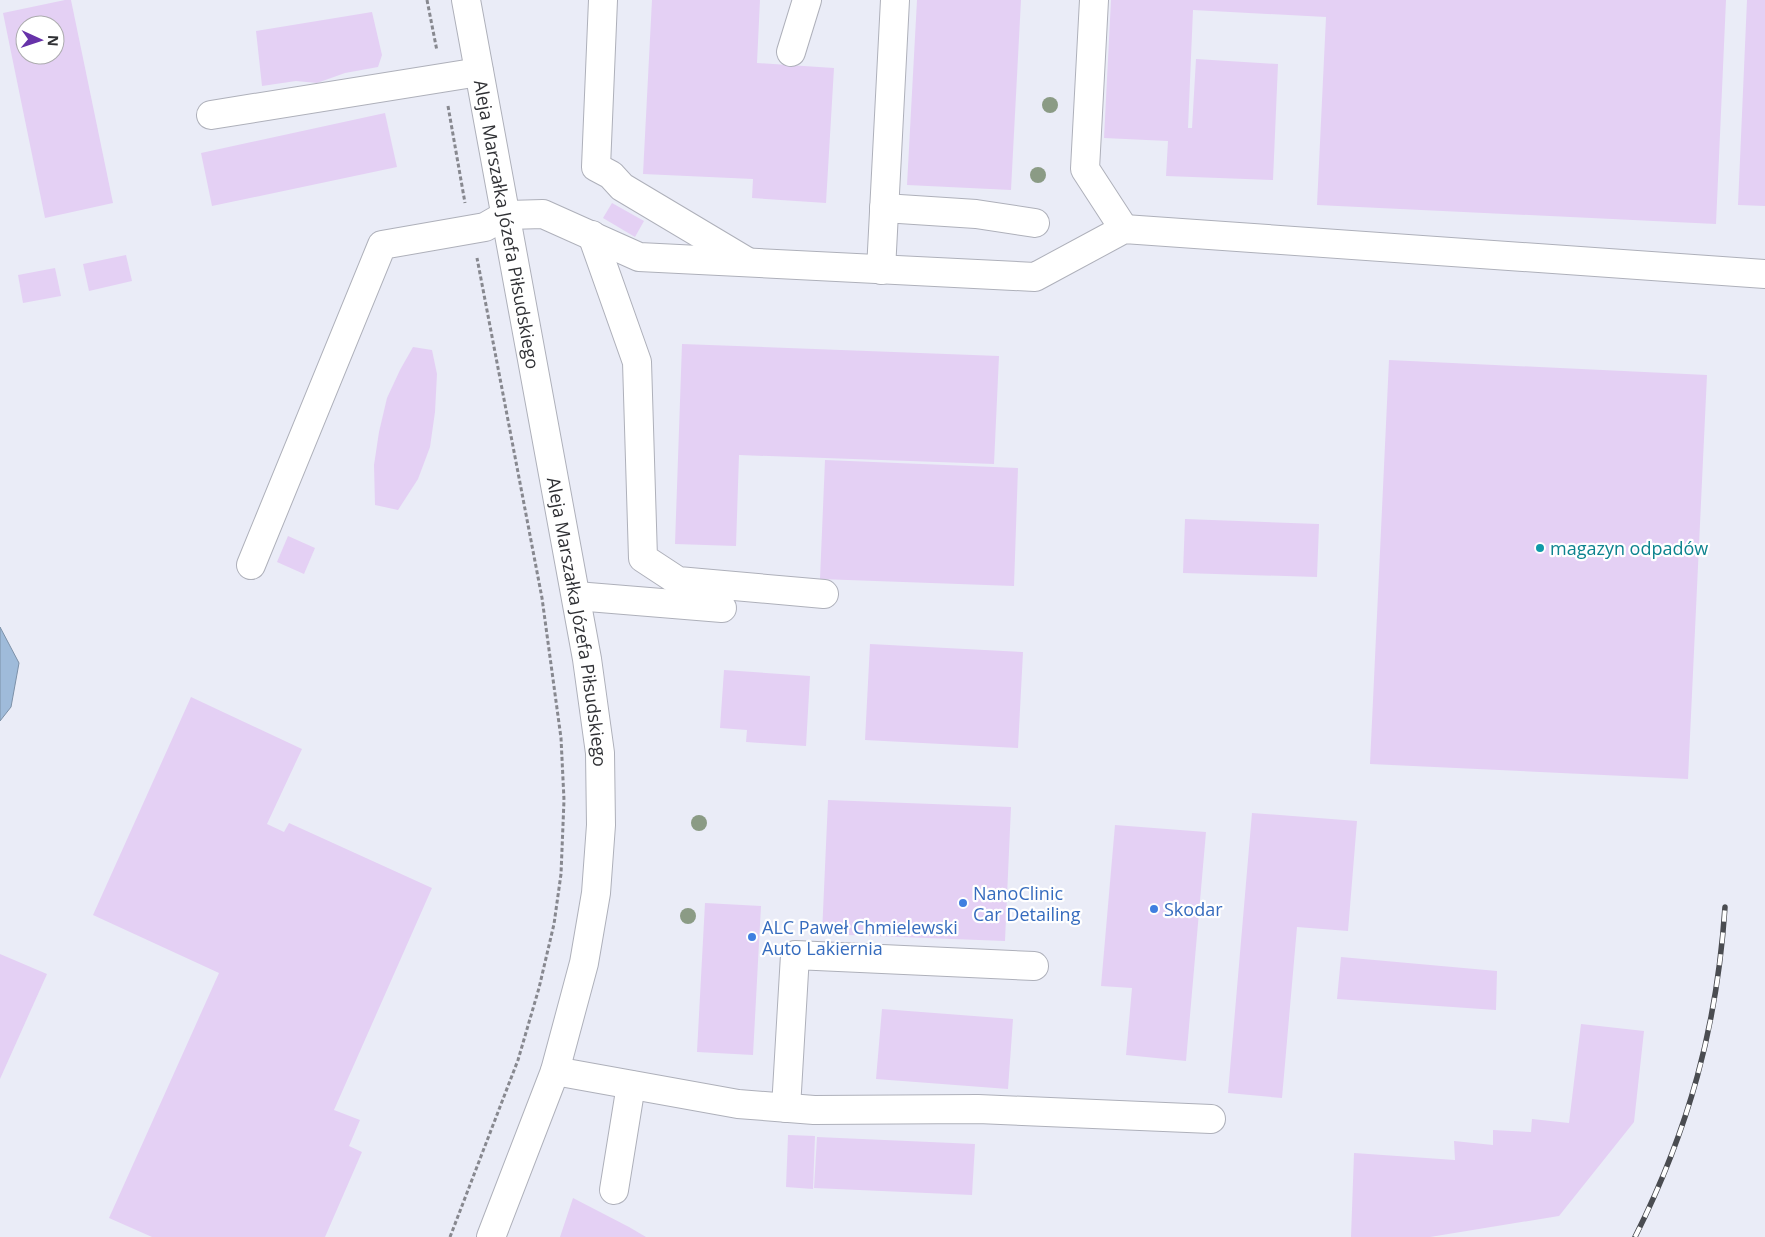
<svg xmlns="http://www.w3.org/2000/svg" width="1765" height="1237" font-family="'Open Sans',sans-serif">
<rect width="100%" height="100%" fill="#eaecf7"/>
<polygon fill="#9fbbda" stroke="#7d91a8" points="0,627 19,663 11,707 0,721"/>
<g fill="#e4d0f4" fill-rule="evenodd">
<path d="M65 0H71L113 203 45 218 3 13ZM25 25H55V55H25Z"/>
<polygon points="652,0 760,0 757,63 834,68 826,203 752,198 753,179 643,174"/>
<polygon points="917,0 1021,0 1011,190 907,185"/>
<polygon points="1111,0 1726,0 1716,224 1317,205 1326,17 1193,10 1188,128 1192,128 1196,59 1278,64 1273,180 1166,176 1168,141 1104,138"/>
<polygon points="1747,0 1765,0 1765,206 1738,205"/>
<polygon points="372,12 382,55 378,67 345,73 317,83 296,81 262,86 256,31"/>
<polygon points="385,113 397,167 212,206 201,153"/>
<polygon points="612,203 644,221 635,237 603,218"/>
<polygon points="126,255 132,281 89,291 83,264"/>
<polygon points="55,268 61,296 23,303 18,275"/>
<polygon points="682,344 999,356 994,464 739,455 736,546 675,544"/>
<polygon points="413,347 432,350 437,374 435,412 430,447 418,479 398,510 375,505 374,465 379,432 387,398 400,370"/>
<polygon points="1389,360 1707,375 1688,779 1370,764"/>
<polygon points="825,460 1018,468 1014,586 820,579"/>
<polygon points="1185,519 1319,524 1317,577 1183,573"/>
<polygon points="288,536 315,548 304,574 277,562"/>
<polygon points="870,644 1023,652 1018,748 865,740"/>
<polygon points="724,670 810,676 806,746 746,742 747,730 720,728"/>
<polygon points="191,697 302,749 267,824 284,832 289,823 432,888 334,1110 360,1120 349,1146 362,1152 325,1237 152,1237 109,1218 219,973 93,915"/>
<polygon points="828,800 1011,807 1005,941 822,934"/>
<polygon points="1252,813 1357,821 1348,931 1297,927 1282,1098 1228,1093"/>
<polygon points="1115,825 1206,832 1186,1061 1126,1055 1132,988 1101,986"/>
<polygon points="705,903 761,906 753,1055 697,1052"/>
<polygon points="0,954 47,974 0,1079"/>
<polygon points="1341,957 1497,971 1496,1010 1337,999"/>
<polygon points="882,1009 1013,1019 1008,1089 876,1079"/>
<polygon points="1581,1024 1644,1031 1634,1122 1559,1216 1430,1237 1351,1237 1354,1153 1455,1160 1454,1141 1493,1145 1493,1130 1531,1132 1532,1119 1569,1123"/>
<polygon points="788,1135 815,1136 813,1189 786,1187"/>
<polygon points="817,1137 975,1144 972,1195 814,1188"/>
<polygon points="573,1198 629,1227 646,1237 560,1237"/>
</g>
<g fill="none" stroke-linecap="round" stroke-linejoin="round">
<g stroke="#aeb0ba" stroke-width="30">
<g id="minor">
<path id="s1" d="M466 0 587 659 600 753 601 825 596 893 584 963 555 1071 491 1237"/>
<polyline points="603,0 596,167 611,175 622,187 746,261"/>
<polyline points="1094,0 1085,169 1124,229"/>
<polyline points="791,52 807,0"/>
<polyline points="211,115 479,72"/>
<polyline points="884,208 976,214 1035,223"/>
<polyline points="592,235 637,362 643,558 678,581 824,594"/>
<polyline points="881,270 895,0"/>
<polyline points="251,565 382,245 485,227 506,215 543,214 639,257 1035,277 1124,229 1765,274"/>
<polyline points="576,596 722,608"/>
<polyline points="555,1071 738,1104 814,1110 978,1109 1211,1119"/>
<polyline points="786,1108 795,955 1034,966"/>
<polyline points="614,1190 631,1085"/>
</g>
</g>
<g stroke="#87888f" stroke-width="3" stroke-dasharray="4 2.5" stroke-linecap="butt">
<polyline points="427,0 437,51"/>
<polyline points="448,106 465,203"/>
<polyline points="450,1237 518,1060 539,988 554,924 561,874 564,800 561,738 542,598 477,258"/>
</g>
<use href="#minor" stroke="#fff" stroke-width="28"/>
<g stroke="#4a4c51" stroke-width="5.5">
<path id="rail" d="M1635 1237C1689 1129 1717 1027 1725 907"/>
</g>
<use href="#rail" stroke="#fff" stroke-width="4" stroke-dasharray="11" stroke-linecap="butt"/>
</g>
<g fill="#8b9b85">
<circle cx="1050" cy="105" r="8"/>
<circle cx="1038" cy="175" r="8"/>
<circle cx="699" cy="823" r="8"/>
<circle cx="688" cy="916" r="8"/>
</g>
<circle fill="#0f9aa8" stroke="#fff" stroke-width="2" cx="1540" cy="548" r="5"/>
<g fill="#3f7fe0" stroke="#fff" stroke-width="2">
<circle cx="963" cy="903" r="5"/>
<circle cx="1154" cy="909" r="5"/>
<circle cx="752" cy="937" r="5"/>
</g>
<g text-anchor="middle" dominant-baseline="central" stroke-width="4.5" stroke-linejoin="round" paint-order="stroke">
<g font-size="18" fill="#2f3034" stroke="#fff">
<text stroke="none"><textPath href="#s1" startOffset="228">Aleja Marszałka Józefa Piłsudskiego</textPath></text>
<text stroke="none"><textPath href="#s1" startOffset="632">Aleja Marszałka Józefa Piłsudskiego</textPath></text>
</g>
<g font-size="18" fill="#0d838f" stroke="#fff" text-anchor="start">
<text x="1550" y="548">magazyn odpadów</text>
</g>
<g font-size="18" fill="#366cbe" stroke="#fff" text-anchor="start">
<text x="973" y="893">NanoClinic<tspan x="973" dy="21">Car Detailing</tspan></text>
<text x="1164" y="909">Skodar</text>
<text x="762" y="927">ALC Paweł Chmielewski<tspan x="762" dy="21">Auto Lakiernia</tspan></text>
</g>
</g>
<g transform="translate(40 40) rotate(93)"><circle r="24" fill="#ffffff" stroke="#acacae"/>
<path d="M0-4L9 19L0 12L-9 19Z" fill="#6732a9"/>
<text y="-8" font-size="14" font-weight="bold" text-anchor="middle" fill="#2f3034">N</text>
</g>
</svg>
